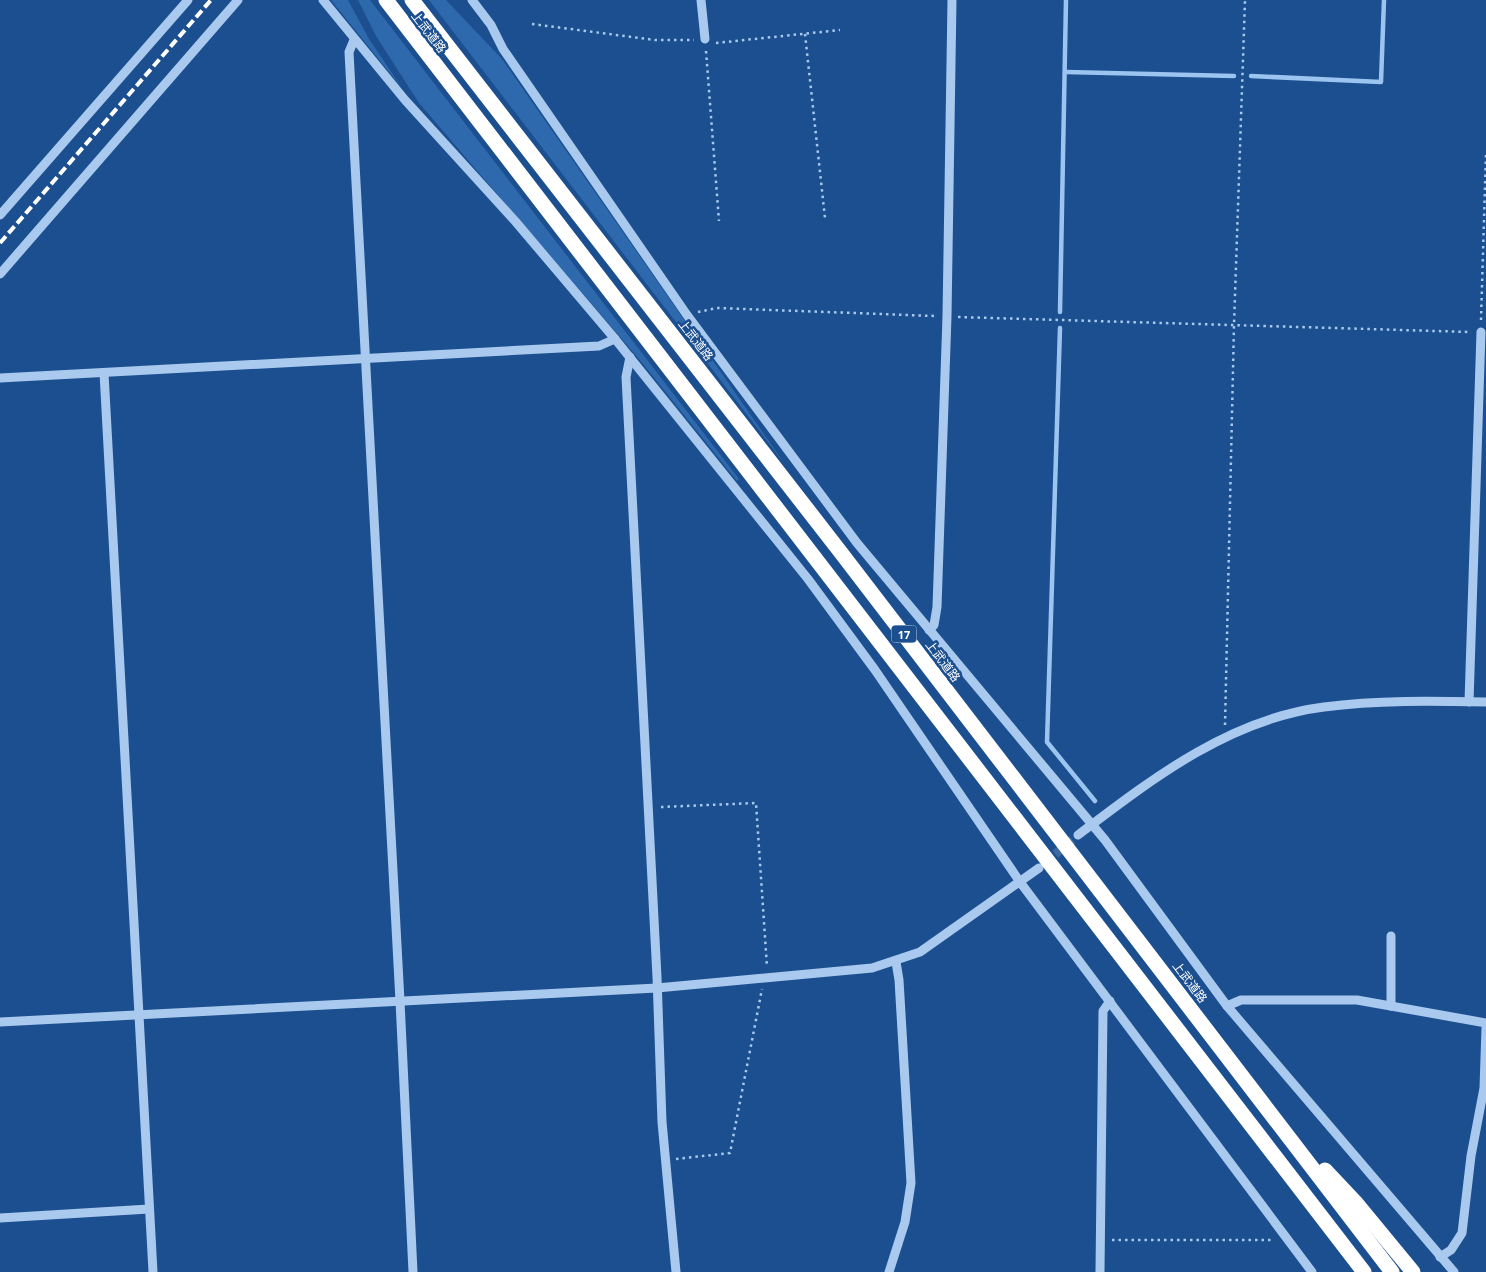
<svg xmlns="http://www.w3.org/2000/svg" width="1486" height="1272" font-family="'Noto Sans','Noto Sans JP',sans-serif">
<rect width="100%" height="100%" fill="#1b4f8f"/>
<g fill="#2e69ad">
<polygon points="331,0 348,0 369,39 402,88"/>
<polygon points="358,0 370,0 739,479 737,481 639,359 419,103 376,36"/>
<polygon points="429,0 446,0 502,59 787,467"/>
</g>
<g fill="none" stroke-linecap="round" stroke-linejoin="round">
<g stroke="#9cc4f0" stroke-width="4.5">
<polyline points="1066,72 1234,76"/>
<polyline points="1251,76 1381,82 1384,0"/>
<polyline points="1060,312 1066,0"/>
<polyline points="1060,328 1047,742 1095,801"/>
</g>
<polyline stroke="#3d69a0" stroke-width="9" stroke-dasharray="9 4.5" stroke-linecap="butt" points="1045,863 1078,835"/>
<g stroke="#a9c9ee" stroke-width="2.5" stroke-dasharray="2.5 4" stroke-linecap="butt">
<polyline points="532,24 655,40 694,40"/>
<polyline points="805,34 825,218"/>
<polyline points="716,43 840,30"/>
<polyline points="706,51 719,221"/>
<polyline points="698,312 717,308 935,316"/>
<polyline points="958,317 1470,332"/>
<polyline points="1481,320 1486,153"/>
<polyline points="1225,725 1234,325 1245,0"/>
<polyline points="661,807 756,803 767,967"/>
<polyline points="676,1159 730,1153 762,989"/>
<polyline points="1112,1240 1274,1240"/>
</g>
<g stroke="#a9c9ee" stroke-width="9">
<polyline points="323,0 405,100 515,221 615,339 808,579 875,670 1020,882 1312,1272"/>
<polyline points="472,0 491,25 503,49 687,315 857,543 1105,840 1227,1006 1454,1272"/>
<polyline points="701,0 705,39"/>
<polyline points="354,40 349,52 400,1001 413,1272"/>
<polyline points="0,215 188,0"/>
<polyline points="0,274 238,0"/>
<polyline points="630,357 626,377 657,977 662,1122 676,1272"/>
<polyline points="104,373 153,1272"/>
<polyline points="0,378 599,346 615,339"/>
<polyline points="929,630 934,625 937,607 947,316 952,0"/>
<polyline points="1469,702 1481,332"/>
<path d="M1078 835C1152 779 1229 719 1324 707 1377 700 1432 701 1486 702"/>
<polyline points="1227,1006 1241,1000 1357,1000 1486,1023"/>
<polyline points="1391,1006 1391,936"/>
<polyline points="0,1022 657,988 872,968 920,952 1039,868"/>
<polyline points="0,1218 149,1209"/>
<polyline points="1440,1257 1451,1250 1462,1233 1471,1156 1484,1088 1486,1028"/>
<polyline points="889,1272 905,1222 911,1183 899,980 896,962"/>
<polyline points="1100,1272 1103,1011 1110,1001"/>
</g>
<g stroke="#fff" stroke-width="15">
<polyline points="386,0 1364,1272"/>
<polyline points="412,0 842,554 1392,1272"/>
<polyline points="1325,1170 1357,1204 1413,1272"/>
</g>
<polyline stroke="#fff" stroke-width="4" stroke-dasharray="9 4" stroke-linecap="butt" points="0,243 211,0"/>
</g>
<g text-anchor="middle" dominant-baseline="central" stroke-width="5" stroke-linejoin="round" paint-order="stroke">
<rect fill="#1b4f8f" stroke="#bbcadd" stroke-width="1" x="891.5" y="625.5" width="25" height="17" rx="4"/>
<g font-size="11" font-weight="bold" fill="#fff">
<text x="904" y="634">17</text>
</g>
<g font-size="12" fill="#fff" stroke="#1b4f8f">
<text transform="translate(429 32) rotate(52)">上武道路</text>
<text transform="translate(696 340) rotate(52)">上武道路</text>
<text transform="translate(943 661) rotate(53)">上武道路</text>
<text transform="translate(1190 982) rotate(53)">上武道路</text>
</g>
</g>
</svg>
